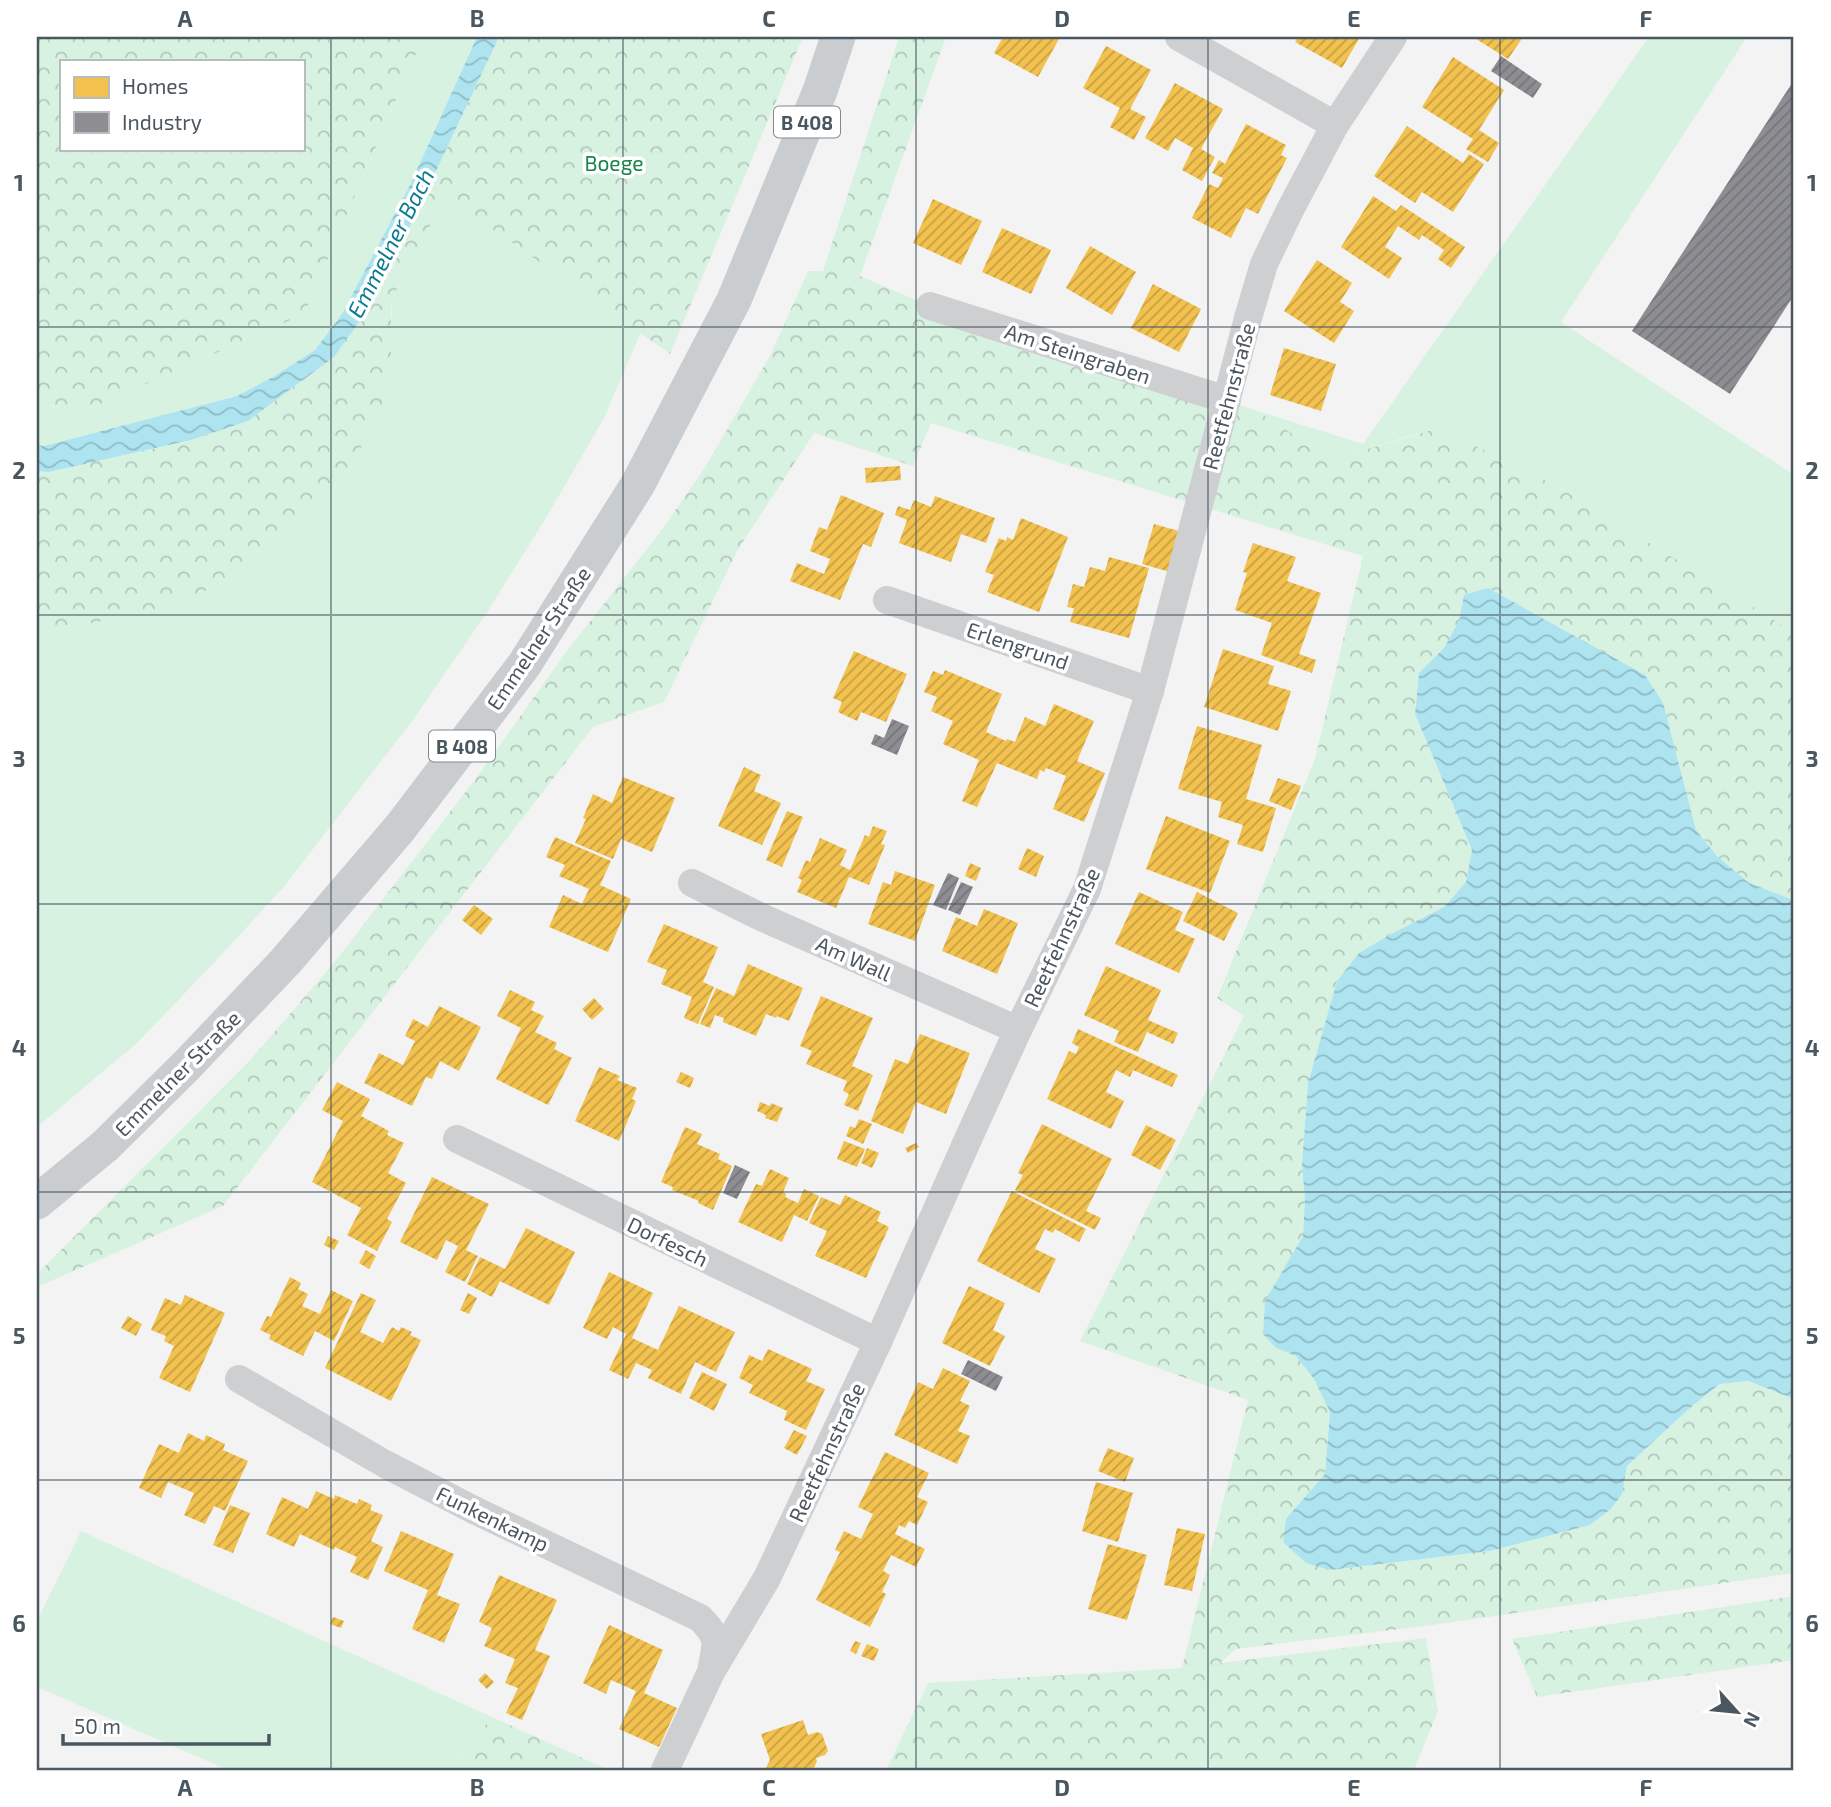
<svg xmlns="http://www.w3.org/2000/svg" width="1831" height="1807" font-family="'Exo 2',sans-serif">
<defs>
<pattern id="forest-crowns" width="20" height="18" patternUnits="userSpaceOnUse" patternTransform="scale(1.75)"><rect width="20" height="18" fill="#d8f2e1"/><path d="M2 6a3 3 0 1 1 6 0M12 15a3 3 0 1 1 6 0" fill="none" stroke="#b1c7ba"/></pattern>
<pattern id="water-waves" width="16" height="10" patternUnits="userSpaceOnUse" patternTransform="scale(1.75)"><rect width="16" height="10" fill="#ade4f0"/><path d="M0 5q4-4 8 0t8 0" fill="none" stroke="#8fbcc6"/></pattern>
<pattern id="homes-hatch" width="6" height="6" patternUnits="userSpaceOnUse" patternTransform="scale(1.75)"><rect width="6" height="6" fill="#f2c14e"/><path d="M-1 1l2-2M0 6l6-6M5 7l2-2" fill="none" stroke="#c6a044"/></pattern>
<pattern id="industry-hatch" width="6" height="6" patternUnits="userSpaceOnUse" patternTransform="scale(1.75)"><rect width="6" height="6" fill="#8d8d92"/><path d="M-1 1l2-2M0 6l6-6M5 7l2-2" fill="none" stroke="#75767b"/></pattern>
</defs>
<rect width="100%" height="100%" fill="#f4f3f3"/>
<g fill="#d8f2e1">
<polygon points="423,37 477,37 410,185 342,314 315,350 273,377 237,396 44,446 37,445 37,401 78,414 304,314"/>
<polygon points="1649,37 1747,37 1561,322 1794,475 1794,632 1555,485 1439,428 1409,436 1350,454 1331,456 1313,450 1288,431 1255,410 1363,444"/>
<polygon points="446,196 641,332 604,418 546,518 490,608 413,720 282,889 210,967 137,1043 37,1127 37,632 162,610 392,317 391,300"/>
<polygon points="81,1531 492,1717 448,1770 228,1770 37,1687 37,1621"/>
</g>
<g fill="url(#forest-crowns)" fill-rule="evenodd">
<path d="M37 37H423L304 314 78 414 37 401ZM303 61V149H61V61Z"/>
<polygon points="499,37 803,37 670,354 446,196 391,300 391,370 380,413 349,469 308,520 256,567 162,611 37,632 37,471 49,472 191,440 248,421 334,357 390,269"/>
<polygon points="899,37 946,37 860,276 930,306 1255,410 1288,431 1313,450 1331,456 1350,454 1439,428 1555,485 1794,632 1794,900 1749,883 1717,856 1696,830 1663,703 1644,675 1488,588 1465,595 1459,621 1444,648 1419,673 1415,714 1472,850 1466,882 1444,907 1389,935 1359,953 1337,981 1308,1083 1302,1165 1305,1199 1303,1236 1289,1261 1276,1348 1296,1356 1314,1378 1330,1412 1325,1474 1308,1495 1330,1570 1490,1551 1590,1525 1611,1509 1622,1494 1627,1466 1690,1408 1721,1384 1747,1381 1794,1399 1794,1573 1425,1626 1236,1649 1220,1663 1426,1638 1438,1711 1414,1770 886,1770 928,1683 1182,1668 1248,1400 1080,1341 1244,1016 1217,998 1315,759 1363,556 931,423 913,466 814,433 737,551 664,702 593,727 223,1206 37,1287 37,1274 253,1057 337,959 477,777 566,652 661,531 704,469 771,354 808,271 823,271"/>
<polygon points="1794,1596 1794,1660 1537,1697 1512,1639"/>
<polygon points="492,1717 609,1770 448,1770"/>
</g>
<g fill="url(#water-waves)">
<polygon points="477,37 499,37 390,269 361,319 334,357 248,421 191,440 49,472 37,471 37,445 44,446 237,396 273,377 315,350 342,314 410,185"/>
<polygon points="1488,588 1645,675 1663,703 1696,830 1717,856 1749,883 1794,900 1794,1399 1748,1381 1720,1384 1690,1408 1627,1466 1622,1494 1611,1509 1590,1525 1490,1551 1330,1570 1306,1563 1283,1542 1286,1519 1325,1474 1330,1412 1314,1379 1296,1356 1276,1348 1263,1334 1265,1301 1303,1236 1305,1199 1302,1165 1308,1083 1337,981 1359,953 1389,935 1444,907 1466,882 1472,850 1415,714 1419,673 1444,648 1459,621 1464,595"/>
</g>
<g fill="url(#homes-hatch)">
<polygon points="1003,37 1060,37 1038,77 994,53"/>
<polygon points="1298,37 1360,37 1342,68 1295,42"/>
<polygon points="1473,37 1523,37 1508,59"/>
<polygon points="1106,46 1151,70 1130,109 1146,117 1134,140 1110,127 1120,108 1083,88"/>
<polygon points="1453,57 1504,90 1479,130 1499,143 1488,162 1466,149 1473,139 1422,107"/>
<polygon points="1175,83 1223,109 1201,149 1215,157 1202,181 1182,170 1193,148 1175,138 1168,151 1145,138"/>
<polygon points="1246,124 1286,145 1281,155 1287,158 1258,214 1246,208 1231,238 1192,218 1209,184 1218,188 1223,178 1212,173 1219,160 1225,164"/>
<polygon points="1407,126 1463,163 1469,154 1484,164 1453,212 1422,192 1415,203 1374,176"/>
<polygon points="1373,196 1396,211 1401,205 1465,247 1451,268 1438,259 1444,250 1422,235 1419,240 1398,226 1385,247 1402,258 1389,279 1341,247"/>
<polygon points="933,199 982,221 961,265 913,243"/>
<polygon points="1002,228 1051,250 1031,294 982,272"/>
<polygon points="1090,246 1136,272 1112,315 1066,288"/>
<polygon points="1317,260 1352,283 1340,302 1354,311 1334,343 1284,311"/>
<polygon points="1153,284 1201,309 1179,352 1131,328"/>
<polygon points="1284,348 1336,364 1321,411 1270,395"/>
<polygon points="900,466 901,480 866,483 865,468"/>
<polygon points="841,495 884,513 871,547 863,544 840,600 790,581 797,563 824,574 830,559 810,551 819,527 827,530"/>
<polygon points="935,496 995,518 986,543 961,534 951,562 899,543 907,520 895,515 898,506 910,510 914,500 931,507"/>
<polygon points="1021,518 1068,537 1039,612 987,592 994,575 985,572 999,538 1006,541 1007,537 1013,540"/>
<polygon points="1154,524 1182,532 1170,572 1142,564"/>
<polygon points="1253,543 1296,557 1287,581 1321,593 1299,654 1316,660 1312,673 1261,655 1272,623 1235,610 1247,573 1243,572"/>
<polygon points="1109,557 1149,568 1129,638 1070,622 1074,608 1067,607 1073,584 1084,587 1090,567 1105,571"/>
<polygon points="1223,649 1274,666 1268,684 1291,691 1278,731 1204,707"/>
<polygon points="854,651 907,674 886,722 861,712 857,721 838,712 842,702 833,698"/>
<polygon points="945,670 1002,694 986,732 1006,741 1007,739 1015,742 1025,717 1045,726 1054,704 1094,721 1077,761 1105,773 1084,822 1053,809 1066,776 1046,768 1044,772 1040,770 1037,779 997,763 977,807 962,801 979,760 943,744 953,721 931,711 937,697 924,692 933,671 943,675"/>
<polygon points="1197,726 1262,745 1246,799 1276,808 1263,852 1237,844 1243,825 1218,817 1222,802 1178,789"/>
<polygon points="744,767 761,775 754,791 781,803 762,845 718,826"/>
<polygon points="623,777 675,798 652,852 621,839 613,859 575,843 586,819 583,818 593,794 612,803"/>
<polygon points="1278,778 1301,786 1291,810 1269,801"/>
<polygon points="787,811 803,817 782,867 766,860"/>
<polygon points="1166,816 1230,841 1210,893 1146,869"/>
<polygon points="873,826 887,831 881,844 885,845 869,885 849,877 836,908 797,892 802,880 798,878 806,860 810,862 820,838 847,850 840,865 850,870 865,835 869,837"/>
<polygon points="555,837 611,861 600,885 631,899 608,952 549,927 563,895 582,904 589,889 559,876 565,865 546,857"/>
<polygon points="1027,848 1044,856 1036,877 1018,869"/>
<polygon points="970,863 981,868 976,881 965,876"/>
<polygon points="895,871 935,885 915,941 868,924 883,882 891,885"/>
<polygon points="1139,892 1183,912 1175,930 1195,939 1179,973 1115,944"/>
<polygon points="1197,892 1238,913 1224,941 1183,921"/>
<polygon points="474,905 493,919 481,935 462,920"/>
<polygon points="984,909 1018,923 997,974 942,951 956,917 977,926"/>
<polygon points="664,924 718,947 703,982 714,987 698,1024 684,1018 692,997 661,984 667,970 647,962"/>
<polygon points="748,964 803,988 789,1021 777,1016 776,1018 766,1014 756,1036 723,1022 724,1018 715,1015 710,1028 700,1024 716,988 734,996"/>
<polygon points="1106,966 1161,990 1148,1020 1178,1033 1173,1044 1147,1032 1138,1052 1114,1042 1119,1031 1084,1015"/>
<polygon points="510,990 535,1002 531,1010 544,1016 535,1032 557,1043 554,1049 572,1058 548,1105 496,1079 521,1028 497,1016"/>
<polygon points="821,996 873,1018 852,1066 873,1075 858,1111 844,1105 849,1094 843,1091 847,1081 806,1064 812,1051 800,1046"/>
<polygon points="594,998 604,1009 592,1020 582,1009"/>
<polygon points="439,1006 481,1027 459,1071 440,1061 432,1079 426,1077 412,1106 364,1083 379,1053 403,1065 415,1041 405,1036 413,1019 428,1027"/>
<polygon points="1078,1029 1178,1075 1172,1087 1133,1070 1130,1077 1116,1070 1106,1092 1124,1101 1111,1129 1047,1099 1069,1051 1076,1054 1079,1047 1072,1043"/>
<polygon points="920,1034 970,1053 946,1114 916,1102 903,1134 871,1121 895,1059 908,1064"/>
<polygon points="599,1067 620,1076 617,1080 637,1088 632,1099 636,1101 619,1141 575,1121"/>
<polygon points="681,1072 694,1078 690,1088 676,1082"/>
<polygon points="337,1082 370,1099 361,1116 389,1131 387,1135 404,1143 388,1173 406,1183 387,1219 392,1222 377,1251 347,1235 361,1208 312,1182 343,1121 322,1110"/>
<polygon points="760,1102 770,1106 771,1103 783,1108 777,1122 765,1118 766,1115 757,1111"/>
<polygon points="859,1119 872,1124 863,1144 846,1136 850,1126 855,1128"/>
<polygon points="1042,1124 1112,1159 1086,1211 1101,1218 1095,1230 1015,1190 1023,1175 1018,1173"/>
<polygon points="1146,1125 1176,1140 1160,1170 1131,1155"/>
<polygon points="685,1127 702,1134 697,1144 720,1154 718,1159 732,1166 713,1210 698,1203 699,1201 672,1190 673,1187 661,1182"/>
<polygon points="844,1141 865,1149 857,1167 837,1159"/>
<polygon points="916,1143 919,1147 908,1153 905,1148"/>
<polygon points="867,1148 879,1153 872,1168 861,1163"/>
<polygon points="770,1169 789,1178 783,1192 786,1194 785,1197 798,1203 804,1189 819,1196 807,1221 794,1215 782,1242 738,1222 756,1184 762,1186"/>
<polygon points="432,1177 489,1204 466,1250 478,1256 465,1282 445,1272 458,1246 446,1240 437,1260 400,1242"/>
<polygon points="1012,1191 1086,1229 1079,1242 1055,1229 1053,1233 1045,1229 1035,1249 1056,1259 1039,1293 977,1261"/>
<polygon points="845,1195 881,1212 877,1221 889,1227 866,1278 815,1256 827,1231 809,1223 821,1197 840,1205"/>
<polygon points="526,1228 575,1252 549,1305 500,1281 492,1297 467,1284 480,1257 505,1269"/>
<polygon points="328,1236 339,1241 334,1250 324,1245"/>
<polygon points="366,1250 376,1256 369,1269 359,1263"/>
<polygon points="609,1272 653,1293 632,1338 658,1350 679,1306 735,1332 716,1372 695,1362 681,1394 648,1378 652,1370 636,1363 628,1379 609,1370 626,1334 613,1327 607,1339 583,1328"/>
<polygon points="290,1277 301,1283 298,1289 308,1294 302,1306 320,1314 331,1290 353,1301 334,1341 315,1331 303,1356 269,1339 271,1335 260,1330 267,1316 271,1317"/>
<polygon points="969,1286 1005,1303 993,1330 1005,1336 990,1366 942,1343"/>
<polygon points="361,1293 376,1300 360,1332 383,1343 392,1327 399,1331 401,1327 412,1332 410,1335 421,1340 391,1401 325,1368"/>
<polygon points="468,1293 477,1298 469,1314 460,1310"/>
<polygon points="185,1295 225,1313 190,1392 159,1378 174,1346 164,1341 166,1336 151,1330 165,1298 181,1305"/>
<polygon points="128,1316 142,1324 136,1336 121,1328"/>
<polygon points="768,1349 812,1369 806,1381 825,1389 806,1430 784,1420 787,1411 749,1393 753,1385 739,1378 749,1355 762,1361"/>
<polygon points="943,1368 970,1381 960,1401 970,1406 958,1431 970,1436 957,1464 894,1435 918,1382 933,1389"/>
<polygon points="702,1372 727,1384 714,1411 689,1398"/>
<polygon points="794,1430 807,1436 797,1455 784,1448"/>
<polygon points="188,1433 204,1441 206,1435 225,1444 223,1450 248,1461 225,1511 214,1506 205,1524 184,1515 194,1493 168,1482 161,1498 139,1488 159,1444 179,1453"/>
<polygon points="1108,1448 1134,1458 1125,1482 1098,1471"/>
<polygon points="885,1452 929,1473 917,1497 928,1502 917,1525 909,1521 905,1528 899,1525 895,1534 925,1549 916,1567 891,1555 883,1571 890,1575 882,1592 886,1594 870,1627 816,1600 840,1552 835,1550 844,1531 861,1539 873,1514 858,1507"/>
<polygon points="1096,1482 1133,1493 1118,1542 1082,1531"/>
<polygon points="316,1491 334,1499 335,1495 357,1504 359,1499 372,1505 370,1510 383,1515 371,1541 383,1547 368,1580 350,1572 357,1557 335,1547 334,1550 300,1534 294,1547 266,1534 282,1497 308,1509"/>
<polygon points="230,1505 250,1513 233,1553 213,1545"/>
<polygon points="1177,1528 1205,1534 1192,1591 1164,1585"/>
<polygon points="401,1531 454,1554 437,1595 460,1604 444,1643 412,1629 428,1590 384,1571"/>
<polygon points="1108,1544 1147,1555 1127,1620 1088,1609"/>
<polygon points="499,1575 557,1600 535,1650 550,1656 522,1720 506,1713 518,1688 505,1683 515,1659 484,1646 492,1628 479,1622"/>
<polygon points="333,1617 344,1621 341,1628 330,1624"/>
<polygon points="609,1625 663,1650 644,1693 677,1708 659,1747 619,1729 636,1691 611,1680 606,1694 583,1683"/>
<polygon points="855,1641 861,1643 856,1654 850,1651"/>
<polygon points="867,1644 879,1649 874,1661 861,1656"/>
<polygon points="485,1673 494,1682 487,1689 478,1680"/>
<polygon points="803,1720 808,1735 817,1732 822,1734 828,1751 825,1755 816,1758 817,1761 813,1770 765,1770 770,1760 761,1734"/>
</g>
<g fill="url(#industry-hatch)">
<polygon points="1501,56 1542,84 1533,98 1491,71"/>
<polygon points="1794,80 1794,295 1730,394 1632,331"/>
<polygon points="892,719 909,726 897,755 871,744 875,734 884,738"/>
<polygon points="948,873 959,878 946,910 933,905"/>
<polygon points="961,882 973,887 960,915 948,910"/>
<polygon points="735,1165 750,1172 737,1199 723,1193"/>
<polygon points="968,1360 1003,1377 996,1391 961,1374"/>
</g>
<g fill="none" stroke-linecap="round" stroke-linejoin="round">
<g stroke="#cdcfd1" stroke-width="28">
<polyline points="1179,37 1335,125"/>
<polyline points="930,306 1227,400"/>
<polyline points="887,600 1150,691"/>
<polyline points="692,883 761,917 1018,1030"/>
<polyline points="457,1139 878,1342"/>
<path d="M239 1379 385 1464 474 1510 700 1618C719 1638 717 1640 712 1666"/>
<polyline points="665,1770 711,1672 767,1578 878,1342 969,1137 1018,1030 1087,889 1150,691 1248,318 1264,264 1290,210 1335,125 1393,37"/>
</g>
<polyline stroke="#c9cdd0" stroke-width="35" points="37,1202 105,1146 187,1065 285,962 400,828 524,665 638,484 734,300 820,91 838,37"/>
</g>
<path fill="none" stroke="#4a5760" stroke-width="2" stroke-opacity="0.55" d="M331 37V1770M623 37V1770M916 37V1770M1208 37V1770M1500 37V1770M37 327H1794M37 615H1794M37 904H1794M37 1192H1794M37 1480H1794"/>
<g text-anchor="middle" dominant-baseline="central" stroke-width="7" stroke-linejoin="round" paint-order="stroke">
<g fill="#fff" stroke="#808990" stroke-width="2">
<rect x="774" y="106.5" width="66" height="31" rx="5"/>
<rect x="429" y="730.5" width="66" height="31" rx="5"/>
</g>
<g font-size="19" font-weight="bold" fill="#4a5760">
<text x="807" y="122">B 408</text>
<text x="462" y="746">B 408</text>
</g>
<g font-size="21" fill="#17854a" stroke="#fff">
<text x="614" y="162">Boege</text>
</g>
<g font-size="21" fill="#4a5760" stroke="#fff">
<text transform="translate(1078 353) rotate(18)">Am Steingraben</text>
<text transform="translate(1228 396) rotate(-75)">Reetfehnstraße</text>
<text transform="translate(538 638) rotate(-56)">Emmelner Straße</text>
<text transform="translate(1018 645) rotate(19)">Erlengrund</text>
<text transform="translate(1061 937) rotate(-65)">Reetfehnstraße</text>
<text transform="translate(854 958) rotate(24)">Am Wall</text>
<text transform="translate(177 1073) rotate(-45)">Emmelner Straße</text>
<text transform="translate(668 1241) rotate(26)">Dorfesch</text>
<text transform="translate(826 1452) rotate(-65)">Reetfehnstraße</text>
<text transform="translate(493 1518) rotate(26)">Funkenkamp</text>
</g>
<g font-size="23" font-style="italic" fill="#0c7b92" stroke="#fff">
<text transform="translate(390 243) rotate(-63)">Emmelner Bach</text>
</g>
</g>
<rect width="1831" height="1807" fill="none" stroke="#ffffff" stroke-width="77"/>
<rect x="60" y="60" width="245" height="91" fill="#ffffff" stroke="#b7bcbf" stroke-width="2"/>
<rect x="74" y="77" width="35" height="21" fill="#f2c14e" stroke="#b7bcbf" stroke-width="2"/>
<text x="122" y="94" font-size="21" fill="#4a5760">Homes</text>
<rect x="74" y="112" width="35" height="21" fill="#8d8d92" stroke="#b7bcbf" stroke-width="2"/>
<text x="122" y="130" font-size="21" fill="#4a5760">Industry</text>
<g transform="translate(1737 1712) rotate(117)" stroke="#ffffff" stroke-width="5" paint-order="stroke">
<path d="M0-5L12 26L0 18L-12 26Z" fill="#4a5760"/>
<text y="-10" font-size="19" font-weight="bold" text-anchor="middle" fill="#4a5760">N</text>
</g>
<path d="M63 1734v10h206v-10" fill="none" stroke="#4a5760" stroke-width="3.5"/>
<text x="74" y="1734" font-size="21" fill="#4a5760" stroke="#ffffff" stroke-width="5" paint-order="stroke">50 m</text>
<rect x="38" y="38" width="1754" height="1731" fill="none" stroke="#4a5760" stroke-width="2.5"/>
<g font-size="23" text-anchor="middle" font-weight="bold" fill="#4a5760">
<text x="185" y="27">A</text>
<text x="477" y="27">B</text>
<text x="769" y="27">C</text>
<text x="1062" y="27">D</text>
<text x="1354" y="27">E</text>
<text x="1646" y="27">F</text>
<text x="19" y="191">1</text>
<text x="1812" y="191">1</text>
<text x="19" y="479">2</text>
<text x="1812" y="479">2</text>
<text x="19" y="767">3</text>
<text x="1812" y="767">3</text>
<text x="19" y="1056">4</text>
<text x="1812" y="1056">4</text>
<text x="19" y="1344">5</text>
<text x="1812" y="1344">5</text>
<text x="19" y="1632">6</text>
<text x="1812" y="1632">6</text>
<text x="185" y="1796">A</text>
<text x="477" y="1796">B</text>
<text x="769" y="1796">C</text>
<text x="1062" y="1796">D</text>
<text x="1354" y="1796">E</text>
<text x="1646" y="1796">F</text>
</g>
</svg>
